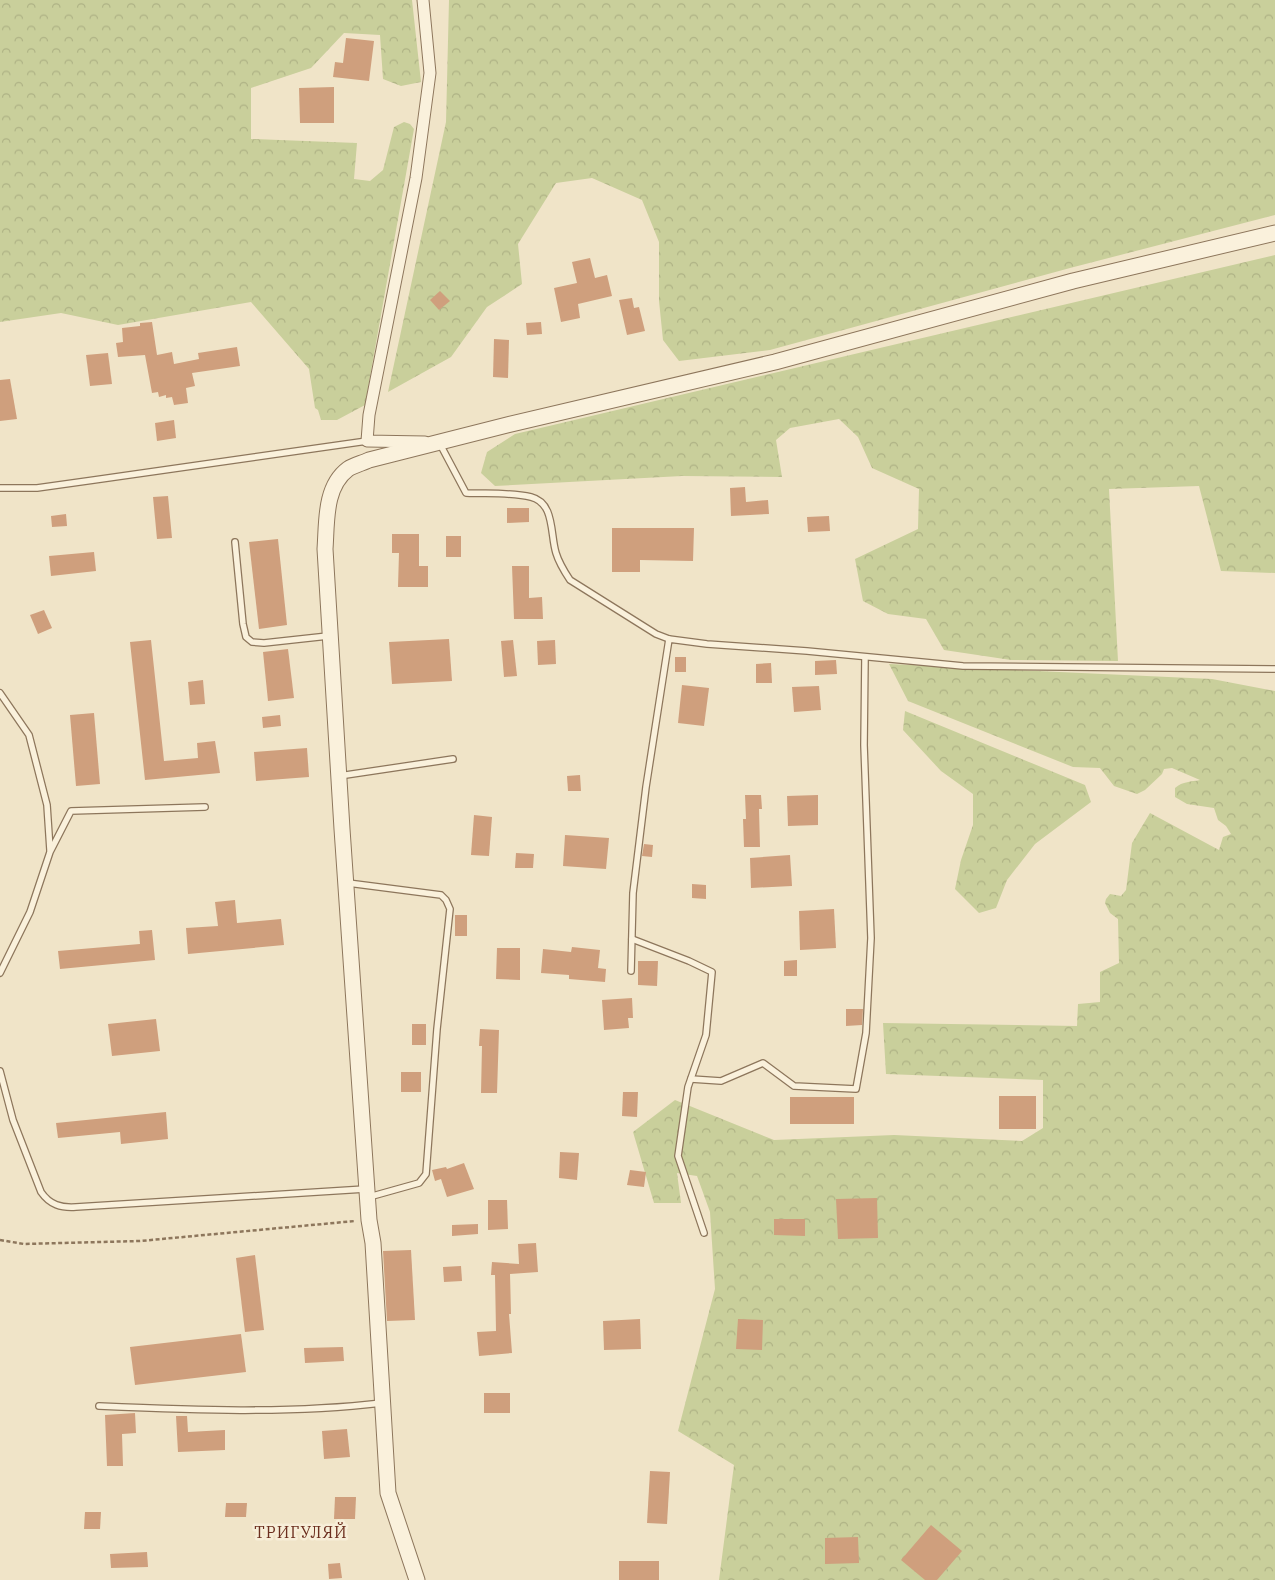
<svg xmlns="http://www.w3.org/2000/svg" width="1275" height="1580" font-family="'IBM Plex Serif',serif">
<defs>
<pattern id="forest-crowns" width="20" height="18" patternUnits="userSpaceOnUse" patternTransform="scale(1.25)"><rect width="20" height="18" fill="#c9cf9b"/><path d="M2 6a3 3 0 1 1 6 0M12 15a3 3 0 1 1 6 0" fill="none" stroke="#aeb285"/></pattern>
</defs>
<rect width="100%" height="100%" fill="#f0e4c8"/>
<g fill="url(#forest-crowns)">
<polygon points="0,0 412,0 421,82 401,86 383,79 380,35 344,33 311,68 251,88 251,139 357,143 354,179 370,181 383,170 394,127 404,122 410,124 414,129 365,405 337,420 321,420 318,410 315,408 309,369 251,302 118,325 61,313 0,322"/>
<polygon points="449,0 1275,0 1275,215 1070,268 770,350 679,361 663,340 659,301 659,242 642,200 592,178 556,183 518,244 522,284 487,307 451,357 388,392 446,122"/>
<polygon points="1275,255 1275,573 1221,571 1199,486 1109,489 1118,661 1011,660 944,650 926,619 888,614 863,601 855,559 918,529 919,489 872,468 858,437 839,419 790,428 776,440 782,477 682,476 495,486 481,473 487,452 515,434"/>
<path d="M889 664 1212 679 1275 691V1580H719L734 1465 678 1431 715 1289 710 1212 697 1176 677 1173 681 1203H654L633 1132 675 1100 774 1140 894 1135 1022 1141 1043 1128V1080L886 1074 883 1023 1077 1026 1078 1004 1100 1002V972L1119 963 1118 919 1110 913 1105 903 1106 899 1110 894 1121 896 1126 890 1132 843 1150 813 1219 850 1223 837 1231 834 1226 826 1218 820 1214 808 1187 804 1175 797V788C1183 781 1191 782 1200 780L1172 768 1164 769 1162 774 1145 790 1137 794 1114 786 1100 768 1073 767 908 701Z"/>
<polygon points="905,711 1085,785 1091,802 1035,844 1007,880 996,908 979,913 955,889 961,860 973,825 973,794 941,771 903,730"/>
</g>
<g fill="#cf9f7d">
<polygon points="346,38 374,41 369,81 333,77 335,62 343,63"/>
<polygon points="334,87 334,123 300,123 299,88"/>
<polygon points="590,258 595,278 607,275 612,296 578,304 580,318 561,322 554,288 577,283 572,262"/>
<polygon points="440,291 450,301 439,310 430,300"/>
<polygon points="632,298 634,308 639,307 645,331 627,335 619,300"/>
<polygon points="152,322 157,355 172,352 174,364 199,359 198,353 237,347 240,366 192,373 195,386 186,388 188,403 174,405 172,397 166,398 166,395 159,397 158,392 152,393 145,355 118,357 116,343 123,342 122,328 140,326 140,323"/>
<polygon points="541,322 542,334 527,335 526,323"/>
<polygon points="494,339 509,340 508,378 493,377"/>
<polygon points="108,353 112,384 90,386 86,355"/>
<polygon points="10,379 17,419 0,421 0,380"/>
<polygon points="174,420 176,438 157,441 155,423"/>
<polygon points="745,487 746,502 768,500 769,514 731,516 730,488"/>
<polygon points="168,496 172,538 157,539 153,497"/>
<polygon points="507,508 529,508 529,522 507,523"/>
<polygon points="66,514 67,526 52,527 51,516"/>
<polygon points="829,516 830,531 808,532 807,517"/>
<polygon points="612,528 694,528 693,561 640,560 640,572 612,572"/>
<polygon points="392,534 419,534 419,566 428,566 428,587 398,587 399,553 392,553"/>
<rect x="446" y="536" width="15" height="21"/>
<polygon points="278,539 287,625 259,629 249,542"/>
<polygon points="94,552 96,571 51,576 49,556"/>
<polygon points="512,566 529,566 529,598 542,597 543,619 514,619"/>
<polygon points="44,610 52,628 38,634 30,615"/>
<polygon points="449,639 452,681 392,684 389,642"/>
<polygon points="151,640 164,761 198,758 197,743 215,741 220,773 145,780 130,642"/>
<polygon points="513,640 517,676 504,677 501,641"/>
<polygon points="555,640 556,664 538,665 537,641"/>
<polygon points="288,649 294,698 268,701 263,652"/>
<rect x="675" y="657" width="11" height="15"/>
<polygon points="836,660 837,674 815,675 815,661"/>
<polygon points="771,663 772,683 756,683 756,664"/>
<polygon points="203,680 205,704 190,705 188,682"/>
<polygon points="682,685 709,688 704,726 678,723"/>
<polygon points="819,686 821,710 794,712 792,687"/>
<polygon points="94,713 100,784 76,786 70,715"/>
<polygon points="280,715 281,726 263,728 262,717"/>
<polygon points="307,748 309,777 256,781 254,752"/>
<polygon points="580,775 581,791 568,791 567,776"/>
<polygon points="745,795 761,795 762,809 759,809 760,847 744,847 743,819 746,819"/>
<polygon points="818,795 818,825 788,826 787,796"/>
<polygon points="474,815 492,817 489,856 471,855"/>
<polygon points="565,835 609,838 606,869 563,866"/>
<polygon points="644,844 653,845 652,857 642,856"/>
<polygon points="516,853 534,854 533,868 515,868"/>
<polygon points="790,855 792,886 751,888 750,858"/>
<polygon points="692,884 706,885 706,899 692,898"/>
<polygon points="235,900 237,923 281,919 284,945 188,954 186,928 218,926 215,902"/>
<polygon points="834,909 836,948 800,950 799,911"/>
<rect x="455" y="915" width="12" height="21"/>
<polygon points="152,930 155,960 60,969 58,951 140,944 139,931"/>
<polygon points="572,947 600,950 598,968 606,969 605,982 569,979 569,975 541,973 543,949 571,952"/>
<polygon points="497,948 520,948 520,980 496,979"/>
<polygon points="797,960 797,976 784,976 784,961"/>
<polygon points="638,961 658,961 657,986 638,985"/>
<polygon points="632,998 633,1018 628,1018 629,1028 604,1030 602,1000"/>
<polygon points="846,1009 863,1009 862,1025 846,1026"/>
<polygon points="156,1019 160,1051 112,1056 108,1024"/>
<rect x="412" y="1024" width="14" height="21"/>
<polygon points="480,1029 499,1030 497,1093 481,1093 482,1046 479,1046"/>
<rect x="401" y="1072" width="20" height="20"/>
<polygon points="623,1092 638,1092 637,1117 622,1116"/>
<rect x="999" y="1096" width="37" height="33"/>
<rect x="790" y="1097" width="64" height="27"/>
<polygon points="166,1112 168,1139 121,1144 120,1132 58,1138 56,1123"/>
<polygon points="560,1152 579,1153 577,1180 559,1178"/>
<polygon points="464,1163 474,1189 447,1197 441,1179 435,1181 432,1170 446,1167 447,1169"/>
<polygon points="630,1170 646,1172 644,1187 627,1185"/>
<polygon points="877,1198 878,1238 838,1239 836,1199"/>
<polygon points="488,1200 507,1200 508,1229 488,1230"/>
<polygon points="774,1219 805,1219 805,1236 774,1235"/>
<polygon points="478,1224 478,1234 452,1236 452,1225"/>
<polygon points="536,1243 538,1272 510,1274 511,1314 509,1314 512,1353 479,1356 477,1332 496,1331 495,1275 491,1275 492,1262 519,1264 518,1244"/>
<polygon points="411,1250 415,1320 387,1321 383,1251"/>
<polygon points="255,1255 264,1330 245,1332 236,1258"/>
<polygon points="461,1266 462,1281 444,1282 443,1267"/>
<polygon points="640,1319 641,1349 604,1350 603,1321"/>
<polygon points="738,1319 763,1320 762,1350 736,1349"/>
<polygon points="241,1334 246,1372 135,1385 130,1347"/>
<polygon points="343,1347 344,1361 305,1363 304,1348"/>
<rect x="484" y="1393" width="26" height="20"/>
<polygon points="135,1413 136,1433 122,1434 123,1466 107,1466 105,1415"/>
<polygon points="176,1416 187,1416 188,1432 225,1430 225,1450 178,1452"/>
<polygon points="347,1429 350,1457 324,1459 322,1431"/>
<polygon points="650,1471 670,1472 667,1524 647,1523"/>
<polygon points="335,1497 356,1497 355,1519 334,1519"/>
<polygon points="226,1503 247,1503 246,1517 225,1517"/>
<polygon points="85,1512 101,1512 100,1529 84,1529"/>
<polygon points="931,1525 962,1551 937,1580 925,1580 901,1560"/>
<polygon points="858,1537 859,1563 825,1564 825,1538"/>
<polygon points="147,1552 148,1567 111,1568 110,1554"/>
<rect x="619" y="1561" width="40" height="19"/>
<polygon points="340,1563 342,1578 329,1579 328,1564"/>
</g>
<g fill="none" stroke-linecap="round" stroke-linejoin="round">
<g stroke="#8d765c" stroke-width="8">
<g id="service">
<path d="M440 444 466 493C487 494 511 492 531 497 555 503 550 534 556 553 559 563 564 571 570 580L656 634 669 639"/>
<polyline points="0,488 37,488 94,480 367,441"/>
<polyline points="235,542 243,624 246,637 252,642 264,643 328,636"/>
<polyline points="0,693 29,735 47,805 50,850"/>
<polyline points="339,776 453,759"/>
<polyline points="348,883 441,895 446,900 450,909 437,1029 426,1174 419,1183 369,1197"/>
<polyline points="632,939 689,961 712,972 706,1035 688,1087 678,1156 704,1233"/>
<polyline points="631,971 633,893 646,787 669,639 707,644 807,651 963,666 1275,669"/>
<polyline points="0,973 30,912 50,852 71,811 205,807"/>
<path d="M0 1071 13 1120 41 1192C50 1205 61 1208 76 1207L365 1189"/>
<polyline points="691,1079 721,1081 763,1063 794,1086 856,1089 866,1033 871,938 864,745 865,657"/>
<path d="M99 1406C193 1410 288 1414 382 1403"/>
</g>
</g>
<g stroke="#8d765c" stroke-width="13">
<polyline id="minor" points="423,0 430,73 416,178 369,415 367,441 425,442"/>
</g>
<g stroke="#8d765c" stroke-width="17">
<path id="tertiary" d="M417 1580 388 1493 373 1243 369 1220 342 829 325 549C327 523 324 487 348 469 354 465 363 463 369 460L507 425 775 362 1073 281 1275 233"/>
</g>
<polyline stroke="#8d765c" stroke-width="2.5" stroke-dasharray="4 2.5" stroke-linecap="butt" points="0,1240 24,1244 140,1241 355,1221"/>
<use href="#service" stroke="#faf1dc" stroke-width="5.5"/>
<use href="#minor" stroke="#faf1dc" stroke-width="11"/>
<use href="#tertiary" stroke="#faf1dc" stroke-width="15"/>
</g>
<g text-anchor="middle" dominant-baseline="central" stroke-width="5" stroke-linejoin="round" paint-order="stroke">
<g font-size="16" letter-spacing="1" fill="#6b2e1e" stroke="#f7eed8">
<text x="301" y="1532">ТРИГУЛЯЙ</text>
</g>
</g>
</svg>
